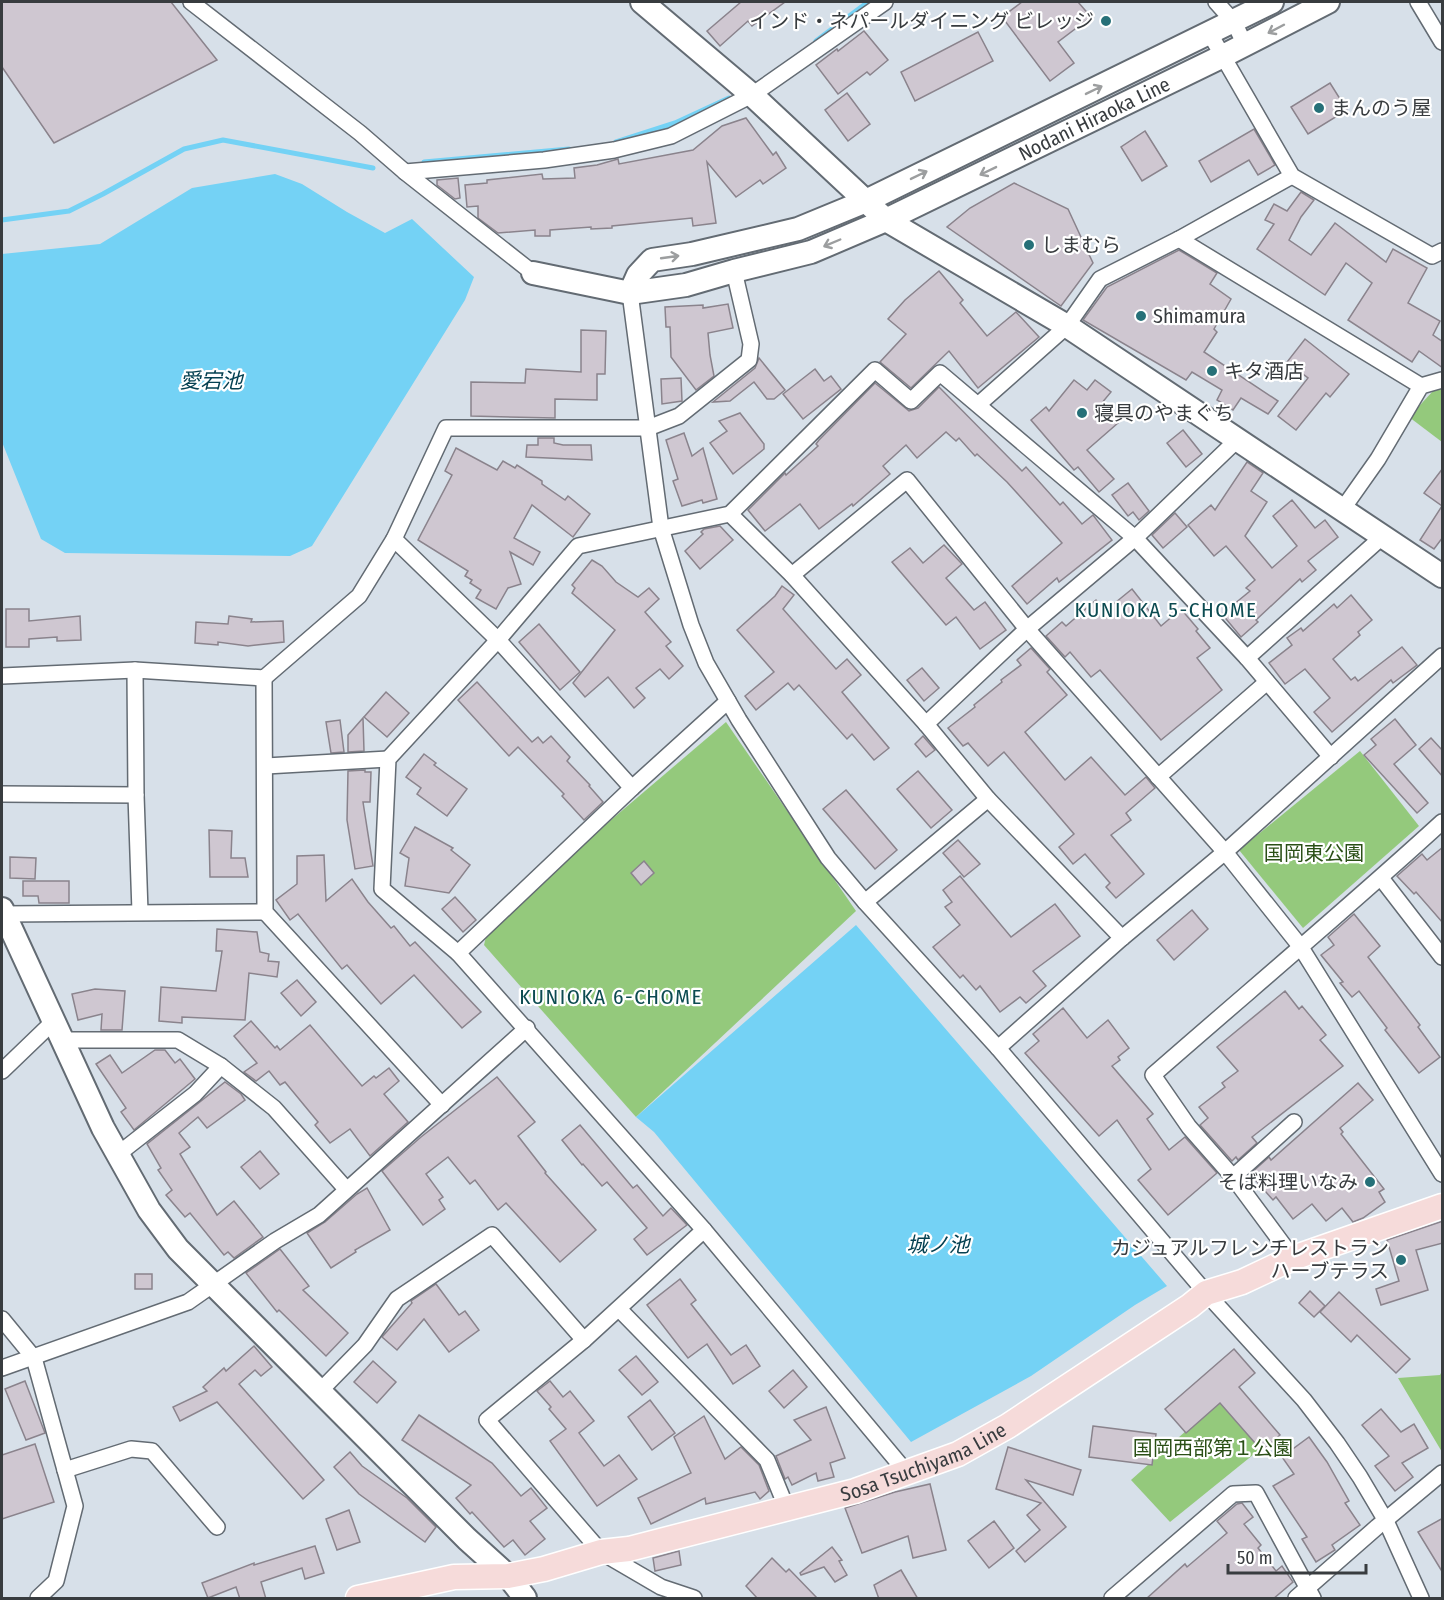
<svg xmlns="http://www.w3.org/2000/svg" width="1444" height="1600" font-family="'Fira Sans Condensed','Noto Sans JP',sans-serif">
<rect width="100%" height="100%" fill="#d7e0e9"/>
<g fill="#94c97c">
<polygon points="1442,388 1442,442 1409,417 1433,391"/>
<polygon points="726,722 856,911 636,1117 484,945 489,924"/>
<polygon points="1360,751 1419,826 1303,928 1239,850"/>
<polygon points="1442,1371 1442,1452 1398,1378 1440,1375"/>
<polygon points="1225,1396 1264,1446 1170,1522 1131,1480"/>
</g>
<g fill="#74d2f5">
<polygon points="275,174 302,184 347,212 385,233 412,219 474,277 465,300 312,546 290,556 65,553 41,539 2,442 2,254 100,244 192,188"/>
<polygon points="856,925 1167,1286 1135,1305 1031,1376 911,1442 654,1132 636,1117"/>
</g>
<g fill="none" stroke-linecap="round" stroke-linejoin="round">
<g stroke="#74d2f5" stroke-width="5">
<polyline points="816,41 868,2"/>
<polyline points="616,142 675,123 729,98"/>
<polyline points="424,162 569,149"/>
<polyline points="2,220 69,211 103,194 184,149 223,140 373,168"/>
</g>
</g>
<g fill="#cfc7d1" stroke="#8a838c" stroke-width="1.5">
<polygon points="2,2 171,2 217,60 54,143 2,67"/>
<polygon points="741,2 785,2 752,26 748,21 720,46 707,31"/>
<polygon points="1022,2 1078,2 1091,17 1058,42 1074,63 1050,81 1002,17"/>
<polygon points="864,31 888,60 870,75 867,72 838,94 816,65 837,49 838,51"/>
<polygon points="978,32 993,61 915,101 901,72"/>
<polygon points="1330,83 1347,110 1308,134 1291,107"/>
<polygon points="847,93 870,124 848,141 825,110"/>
<polygon points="746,118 773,155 776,152 786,168 763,184 760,180 736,197 707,162 716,223 693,226 692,218 612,226 612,228 591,229 591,227 550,230 550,236 535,236 535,230 498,233 478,218 478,206 467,207 465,185 487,183 487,180 542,174 543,179 575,178 574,168 597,165 618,159 619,164 693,150 722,126"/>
<polygon points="1254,129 1275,165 1258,175 1249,160 1211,182 1199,161"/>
<polygon points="1145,131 1167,166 1142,181 1121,147"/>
<polygon points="458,178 460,198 455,199 437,185 437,180"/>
<polygon points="1014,183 1068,209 1093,263 1061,306 947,227 970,208"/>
<polygon points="1301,192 1314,200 1301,217 1289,240 1311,255 1335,223 1386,262 1393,249 1427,268 1408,303 1440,321 1433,335 1443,342 1443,368 1419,351 1412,362 1348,320 1372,283 1346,263 1325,295 1257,249 1274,224 1265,220 1274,204 1287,211"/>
<polygon points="1179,250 1217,273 1210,284 1231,299 1214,329 1217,332 1204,352 1278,401 1268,414 1241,398 1233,410 1217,400 1222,390 1192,372 1186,380 1083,320 1107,287"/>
<polygon points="939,271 963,300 960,303 987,336 1016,312 1039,337 978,388 949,351 911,388 880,362 906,334 888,319 905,300"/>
<polygon points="728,304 733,328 708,333 710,355 714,376 696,390 671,357 670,327 666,327 665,307 703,305 703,308"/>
<polygon points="581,330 606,331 605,374 597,374 597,400 555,399 555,418 471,416 471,382 525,383 526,369 581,372"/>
<polygon points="1305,339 1349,374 1330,397 1326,393 1296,430 1278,416 1308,378 1287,362"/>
<polygon points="759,358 785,390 774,399 767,399 754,382 730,401 713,402 755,368"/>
<polygon points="815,369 824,381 831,376 841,389 803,419 783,394"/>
<polygon points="681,378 682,401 662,404 661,379"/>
<polygon points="1074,380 1087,390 1095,380 1111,392 1101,404 1118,423 1087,450 1114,479 1099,492 1078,467 1074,470 1031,420 1046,407 1049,411"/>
<polygon points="875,383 909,411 918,408 939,387 1022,471 1026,467 1060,505 1063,502 1082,524 1093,515 1112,540 1059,582 1057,578 1027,604 1012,586 1062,543 1007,482 977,454 975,456 959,438 956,441 946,432 917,458 906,445 883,466 890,474 853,506 852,504 819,529 800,504 765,531 748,510 785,473 786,475 818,446 816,444 819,440"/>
<polygon points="740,413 764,444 764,449 733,474 710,443 727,431 719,421"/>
<polygon points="1183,430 1202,454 1186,467 1167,443"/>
<polygon points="684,433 692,456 703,448 717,499 703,503 702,500 682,506 673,481 678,479 666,440"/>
<polygon points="538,438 554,438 554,443 563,445 591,445 592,460 526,457 527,445 538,445"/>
<polygon points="456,448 497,470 503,461 515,468 517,465 542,481 542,484 565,500 568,496 590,514 573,537 532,505 514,538 540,552 533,565 510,552 521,584 508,588 496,609 476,598 481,590 470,583 472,580 465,576 468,571 418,540 452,475 445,471"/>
<polygon points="1247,462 1263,473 1251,491 1267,502 1245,536 1272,568 1297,546 1273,516 1292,500 1315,528 1325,520 1338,537 1308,561 1316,570 1302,582 1300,579 1256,620 1258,622 1241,637 1222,614 1250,591 1246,588 1255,580 1226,546 1214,556 1188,525 1211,505 1215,510"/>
<polygon points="1443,468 1443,537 1434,549 1420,540 1442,506 1424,493"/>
<polygon points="1128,483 1149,511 1139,520 1133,512 1128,516 1112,495"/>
<polygon points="1175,513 1187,527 1163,548 1152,535"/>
<polygon points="720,526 733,540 700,569 685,551 703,534 701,532 704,529"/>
<polygon points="944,545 962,564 946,578 974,610 985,602 1006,630 980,649 956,617 946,625 892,562 910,548 923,563"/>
<polygon points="592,560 602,566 616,582 638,597 649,588 659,599 645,612 671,642 666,646 683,666 669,679 660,669 636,688 645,698 634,708 608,677 585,697 573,683 615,630 572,593 575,588 572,585"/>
<polygon points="782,586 794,595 783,609 836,669 847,659 861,675 842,692 889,748 874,760 852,734 847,739 799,685 794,690 788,683 756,710 745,696 774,672 737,630 775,596"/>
<polygon points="1132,589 1161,626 1181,609 1198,629 1196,631 1210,648 1197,658 1222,690 1161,740 1100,670 1091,677 1070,652 1065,657 1046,636 1062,622 1066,626 1096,600 1105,611"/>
<polygon points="1351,595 1372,620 1358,632 1360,635 1333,659 1351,680 1355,677 1358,681 1402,647 1417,665 1393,683 1391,680 1332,732 1314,712 1330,698 1305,669 1285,684 1269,663 1292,645 1287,638 1301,628 1303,631 1334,604 1337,608"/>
<polygon points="6,609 29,609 29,621 80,616 81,640 57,641 57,637 29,639 29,647 6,647"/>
<polygon points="229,616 252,619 251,622 283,621 284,642 248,646 218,642 218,645 195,643 196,622 228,624"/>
<polygon points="539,624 580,672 560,690 519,642"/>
<polygon points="1031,648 1050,669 1047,672 1067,695 1025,732 1065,780 1091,757 1125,795 1146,777 1155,788 1126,813 1131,820 1111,835 1144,874 1116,898 1106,887 1110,883 1085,854 1073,864 1059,847 1074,834 1004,752 988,766 968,743 963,746 948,728 975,707 974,705 1002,682 1001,680 1021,665 1017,660"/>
<polygon points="922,668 939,688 924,701 907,680"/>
<polygon points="477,682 532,742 538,737 543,743 551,736 570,757 567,761 590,785 589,786 603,802 584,820 562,796 564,794 518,747 509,756 458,700"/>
<polygon points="386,692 409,713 387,737 364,717"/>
<polygon points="363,718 364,751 348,752 348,735"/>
<polygon points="1395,719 1416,745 1394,764 1428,803 1417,813 1364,755 1376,745 1371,739"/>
<polygon points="340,720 344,752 331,753 326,722"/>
<polygon points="923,736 935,750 926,757 915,744"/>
<polygon points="1431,738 1443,751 1443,777 1419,749"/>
<polygon points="424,754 436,763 434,765 467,789 447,816 417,794 421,788 406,777"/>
<polygon points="365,770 365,772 371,772 370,802 363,802 373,866 355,869 347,820 348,771"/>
<polygon points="918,771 952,810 931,828 897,789"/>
<polygon points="846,790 897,850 875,869 823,809"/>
<polygon points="415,827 453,848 451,850 470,865 449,893 405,886 409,858 400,853"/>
<polygon points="209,830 232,831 231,858 245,858 248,877 210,877"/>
<polygon points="958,840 980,864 964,877 943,853"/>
<polygon points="1443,847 1443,923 1416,892 1414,894 1397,876 1422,854 1427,860"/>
<polygon points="324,855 326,901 352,879 368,902 391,928 394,926 410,946 415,942 481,1012 462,1028 414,975 381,1004 347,965 342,969 298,914 290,920 276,900 297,884 297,856"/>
<polygon points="10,857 36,858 35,879 10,878"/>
<polygon points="644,861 654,873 641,885 631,873"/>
<polygon points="960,876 1011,937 1055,904 1080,936 1033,971 1046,986 1026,1003 1020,997 1000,1012 980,986 976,990 963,975 960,978 933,947 960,925 945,907 952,902 943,890"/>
<polygon points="23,881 69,881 69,903 39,903 38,896 23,896"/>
<polygon points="455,897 476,920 463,932 442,909"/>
<polygon points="1192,910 1208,929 1174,960 1157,940"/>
<polygon points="1354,914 1380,946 1368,957 1420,1025 1418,1027 1440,1057 1419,1073 1385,1030 1387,1028 1359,991 1352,997 1340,983 1343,982 1321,955 1334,945 1328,937"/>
<polygon points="217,929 257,932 260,952 269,954 268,961 279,962 277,977 249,973 245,1020 182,1017 182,1023 159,1021 161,987 216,991 222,951 216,951"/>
<polygon points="297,980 316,1002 301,1016 281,993"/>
<polygon points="95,989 125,991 122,1030 101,1030 102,1014 78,1020 72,994"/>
<polygon points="1285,991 1299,1009 1302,1006 1326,1035 1320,1040 1343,1066 1252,1137 1257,1143 1238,1160 1236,1157 1232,1161 1200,1125 1208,1118 1199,1107 1225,1087 1222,1083 1238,1071 1217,1047"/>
<polygon points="1063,1008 1087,1038 1108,1020 1129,1048 1118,1057 1120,1060 1112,1066 1153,1114 1147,1119 1169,1150 1185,1137 1217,1173 1168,1215 1138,1180 1151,1169 1117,1120 1099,1136 1025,1053 1039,1041 1033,1034"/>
<polygon points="251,1021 275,1048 277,1046 280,1050 310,1025 362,1086 374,1076 376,1078 389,1068 399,1081 384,1094 408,1122 370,1156 350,1129 330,1143 315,1125 318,1122 285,1082 280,1085 269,1071 256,1081 244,1072 257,1063 234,1036"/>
<polygon points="155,1050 165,1050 175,1063 180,1059 195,1079 134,1130 121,1112 126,1108 96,1064 110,1055 122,1073"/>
<polygon points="497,1077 535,1122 518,1136 546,1172 545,1173 596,1230 560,1262 506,1203 498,1210 475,1180 470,1184 448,1157 426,1174 443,1197 439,1200 445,1209 423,1225 382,1171 421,1137"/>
<polygon points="225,1082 241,1094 245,1100 207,1128 198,1117 179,1133 190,1147 180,1154 217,1215 234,1201 263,1237 234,1258 228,1252 224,1255 190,1213 185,1217 166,1195 172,1190 158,1170 161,1168 147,1144"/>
<polygon points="1358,1083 1373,1100 1340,1128 1343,1132 1341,1134 1384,1189 1379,1192 1385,1202 1363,1218 1353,1222 1342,1208 1326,1221 1312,1204 1293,1219 1276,1197 1273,1200 1250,1174 1269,1157 1271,1160"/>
<polygon points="580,1125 633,1188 637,1185 663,1216 671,1208 687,1225 647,1255 634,1239 647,1228 607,1182 602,1186 583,1164 582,1165 562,1140"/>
<polygon points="260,1151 279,1174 260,1189 241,1167"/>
<polygon points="367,1188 390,1230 355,1250 356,1252 331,1268 307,1233 325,1222 357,1194"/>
<polygon points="1443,1221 1443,1243 1416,1250 1428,1290 1381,1305 1376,1289 1399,1281 1387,1240"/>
<polygon points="280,1249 309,1286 303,1290 348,1333 326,1356 279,1310 277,1312 246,1273"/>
<rect x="135" y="1274" width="17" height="15"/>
<polygon points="680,1279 696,1300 691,1304 731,1355 746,1345 760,1366 733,1384 707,1344 688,1358 647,1305"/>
<polygon points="436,1284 459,1315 465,1311 479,1330 449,1352 424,1319 397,1350 382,1337 412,1303 411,1301"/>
<polygon points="1310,1291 1325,1306 1314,1317 1299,1303"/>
<polygon points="1339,1292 1410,1359 1396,1373 1357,1335 1351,1342 1320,1312"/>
<polygon points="254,1346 272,1367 261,1376 255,1370 239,1384 324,1480 303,1499 217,1402 180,1421 173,1407 207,1391 203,1387 224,1368 226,1371"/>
<polygon points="1234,1349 1255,1373 1239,1387 1280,1435 1262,1451 1220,1403 1186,1433 1165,1409"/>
<polygon points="636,1356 658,1382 642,1395 619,1370"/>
<polygon points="373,1361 396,1382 377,1403 354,1382"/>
<polygon points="793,1370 807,1387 784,1408 769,1391"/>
<polygon points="25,1381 45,1433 26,1440 5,1389"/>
<polygon points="550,1381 563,1397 570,1391 594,1421 579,1433 604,1466 619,1455 637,1479 597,1506 550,1441 566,1429 549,1409 551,1407 537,1391"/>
<polygon points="650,1400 675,1433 652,1450 628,1417"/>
<polygon points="826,1407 845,1458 830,1463 834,1477 818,1481 816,1473 792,1485 788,1477 785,1479 776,1456 811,1440 794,1420"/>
<polygon points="1381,1409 1401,1432 1414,1424 1428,1448 1402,1463 1413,1477 1395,1491 1375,1466 1389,1456 1362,1425"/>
<polygon points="419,1415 492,1463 521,1496 531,1488 547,1508 530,1521 545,1539 525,1555 513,1540 504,1547 472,1512 470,1514 456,1498 471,1485 402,1440"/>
<polygon points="704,1416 725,1459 741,1447 759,1465 769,1491 760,1499 755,1492 706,1504 705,1498 651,1524 638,1498 691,1473 674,1437"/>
<polygon points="1093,1426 1156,1434 1152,1465 1089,1457"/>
<polygon points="1309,1437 1327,1462 1349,1501 1345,1503 1360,1525 1332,1545 1335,1550 1316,1562 1302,1539 1307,1537 1273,1486 1294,1474 1282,1457"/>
<polygon points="35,1444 54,1502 2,1519 2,1455"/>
<polygon points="1008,1447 1081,1470 1073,1495 1026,1480 1066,1527 1025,1562 1016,1551 1040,1530 1027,1515 1041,1503 996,1489"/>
<polygon points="350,1452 362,1466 407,1498 436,1527 425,1542 359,1494 334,1467"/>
<polygon points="930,1484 946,1550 913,1558 908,1536 862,1553 845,1508 895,1492"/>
<polygon points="1242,1503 1253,1517 1244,1524 1261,1545 1258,1548 1276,1571 1282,1566 1293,1582 1273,1599 1146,1599 1185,1564 1187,1567 1227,1533 1217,1521 1237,1504"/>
<polygon points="349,1510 360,1542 337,1550 326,1519"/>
<polygon points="1443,1518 1443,1573 1418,1532"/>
<polygon points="994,1521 1014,1548 989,1568 968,1541"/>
<polygon points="315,1546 324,1573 305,1579 302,1568 261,1582 266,1599 240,1599 236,1587 208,1598 202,1583 254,1563 254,1565"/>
<polygon points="832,1547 842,1560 839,1561 847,1575 835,1582 824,1567 801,1575 800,1573"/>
<polygon points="679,1551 681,1565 655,1571 653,1558"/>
<polygon points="772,1558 786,1572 789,1569 818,1599 758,1599 746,1586"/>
<polygon points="901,1570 918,1599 879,1599 874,1585"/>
</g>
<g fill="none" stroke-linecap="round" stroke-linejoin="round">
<g stroke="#636b73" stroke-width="18">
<g id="street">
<polyline points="191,2 360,133 405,172 533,273"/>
<polyline points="1216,2 1234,22 1245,45"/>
<polyline points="1418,2 1442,42"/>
<polyline points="1210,34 1292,176 1432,256 1442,251"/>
<polyline points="405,172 544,160 614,150 671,136 752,95 885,2"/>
<polyline points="1179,239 1421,386"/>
<polyline points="630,293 661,528 691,625 706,663 739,720 828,858 865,902 998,1048 1206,1293 1304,1400 1337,1443 1360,1477 1386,1521 1421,1598"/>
<polyline points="979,404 1067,326 1100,279 1179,239 1292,176"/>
<polyline points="1342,510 1378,459 1421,386 1442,380"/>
<polyline points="730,514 792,575 926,724 988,799 1122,938"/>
<polyline points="394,539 498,640 632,788"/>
<polyline points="792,575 907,480 1027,629 1225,852 1300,946 1442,1174"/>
<polyline points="1247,658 1382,537"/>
<polyline points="135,670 136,795 140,912"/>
<polyline points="2,676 135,670 264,678 359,596 394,539 446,428 648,428 679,416 749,360 751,344 734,271"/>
<polyline points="264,678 265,912 442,1105"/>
<polyline points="728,701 632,788 458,953 704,1230 907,1473"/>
<polyline points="926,724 1027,629 1135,538 1237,440"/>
<polyline points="266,766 388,759"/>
<polyline points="1158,777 1267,682"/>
<polyline points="2,794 136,795"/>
<polyline points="1381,878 1442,957"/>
<polyline points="865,902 988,799"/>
<polyline points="4,914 265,912"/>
<polyline points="458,953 382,889 388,759 498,640 578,546 730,514 875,370 911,401 940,373 1135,538 1247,658 1331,757"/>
<polyline points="63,1040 178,1040 221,1066 274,1108 346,1189"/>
<polyline points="998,1048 1122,938 1225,852 1442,656"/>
<polyline points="2,1071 53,1022"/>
<polyline points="117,1155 195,1094 221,1066"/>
<polyline points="1233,1177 1294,1122"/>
<path d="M1293 1258 1233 1177 1189 1127 1153 1075C1249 991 1348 908 1442 822"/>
<polyline points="619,1309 767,1460 787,1509"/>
<polyline points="2,1319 34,1358 75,1506 56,1581 38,1598"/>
<polyline points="2,1368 188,1302 275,1241 319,1215 527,1028"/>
<polyline points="321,1390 365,1345 397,1299 492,1235 584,1340"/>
<polyline points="65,1470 131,1449 152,1451 217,1527"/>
<polyline points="694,1598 661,1587 601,1552 487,1420 584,1340 704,1230"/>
<polyline points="1112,1598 1233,1494 1256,1493 1313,1598"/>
<polyline points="1296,1598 1377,1527 1442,1473"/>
</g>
</g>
<g stroke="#636b73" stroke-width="26">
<g id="secondary">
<polyline points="642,2 752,95 886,220 1067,326 1442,576"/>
<path id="s1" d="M533 273 630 293 686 285 734 271 811 252 886 220 1223 56 1328 2"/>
<polyline points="630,293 638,275 652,260 692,254 798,229 866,201 1272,2"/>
<polyline points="2,909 103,1128 149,1210 178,1249 467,1539 508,1576 525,1598"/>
</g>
</g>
<g stroke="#fff" stroke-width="27">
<g id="primary">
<path id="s2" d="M358 1598 454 1577 508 1576 544 1569 601 1552 629 1549 855 1491 958 1454 1008 1426 1190 1306 1206 1293 1242 1282 1293 1258 1442 1206"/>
</g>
</g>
<use href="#street" stroke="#fff" stroke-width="15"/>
<use href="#secondary" stroke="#fff" stroke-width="22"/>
<use href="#primary" stroke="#f6dbda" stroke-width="24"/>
</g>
<defs><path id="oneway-shaft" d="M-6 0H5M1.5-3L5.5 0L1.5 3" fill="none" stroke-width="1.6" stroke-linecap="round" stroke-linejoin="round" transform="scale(1.5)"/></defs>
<g stroke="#9c9e9f">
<use href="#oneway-shaft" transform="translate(1276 29) rotate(152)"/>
<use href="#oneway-shaft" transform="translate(1094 90) rotate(-26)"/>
<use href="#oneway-shaft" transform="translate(988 171) rotate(154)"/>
<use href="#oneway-shaft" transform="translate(919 175) rotate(-26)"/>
<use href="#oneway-shaft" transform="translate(832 243) rotate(157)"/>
<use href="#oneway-shaft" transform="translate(670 257) rotate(-8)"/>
</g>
<g fill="#267078" stroke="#fff" stroke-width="2">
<circle cx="1106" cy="21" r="6"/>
<circle cx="1319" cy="108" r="6"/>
<circle cx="1029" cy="245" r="6"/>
<circle cx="1141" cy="316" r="6"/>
<circle cx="1212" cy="371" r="6"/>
<circle cx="1082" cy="413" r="6"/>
<circle cx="1370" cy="1182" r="6"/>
<circle cx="1401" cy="1260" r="6"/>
</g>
<g text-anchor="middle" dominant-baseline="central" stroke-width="4.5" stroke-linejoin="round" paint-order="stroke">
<g font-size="20" fill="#383c3f" stroke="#fff" text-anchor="start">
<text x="1094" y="21" text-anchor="end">インド・ネパールダイニング ビレッジ</text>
<text x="1331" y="108">まんのう屋</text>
<text x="1041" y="245">しまむら</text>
<text x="1153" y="316">Shimamura</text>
<text x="1224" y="371">キタ酒店</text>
<text x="1094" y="413">寝具のやまぐち</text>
<text x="1358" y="1182" text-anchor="end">そば料理いなみ</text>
<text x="1389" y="1248" text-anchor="end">カジュアルフレンチレストラン<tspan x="1389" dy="23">ハーブテラス</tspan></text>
</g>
<g font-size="20" fill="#383c3f" stroke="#fff">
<text stroke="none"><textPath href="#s1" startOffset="598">Nodani Hiraoka Line</textPath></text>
<text stroke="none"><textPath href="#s2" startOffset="584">Sosa Tsuchiyama Line</textPath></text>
</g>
<g font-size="20" fill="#2a4f16" stroke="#fff">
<text x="1314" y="853">国岡東公園</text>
<text x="1213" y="1448">国岡西部第１公園</text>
</g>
<g font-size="21" font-style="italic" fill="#054152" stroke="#fff">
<text x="211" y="381">愛宕池</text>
<text x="938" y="1245">城ノ池</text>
</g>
<g font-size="21" letter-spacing="1.5" fill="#0c4b51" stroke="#fff">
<text x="1166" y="610">KUNIOKA 5-CHOME</text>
<text x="611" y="997">KUNIOKA 6-CHOME</text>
</g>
</g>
<rect width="1444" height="1600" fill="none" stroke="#383c3f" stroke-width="6"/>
<path d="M1228 1564v9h138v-9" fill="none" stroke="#383c3f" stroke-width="3"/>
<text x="1237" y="1564" font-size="18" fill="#383c3f" stroke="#ffffff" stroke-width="4.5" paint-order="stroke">50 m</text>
</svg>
